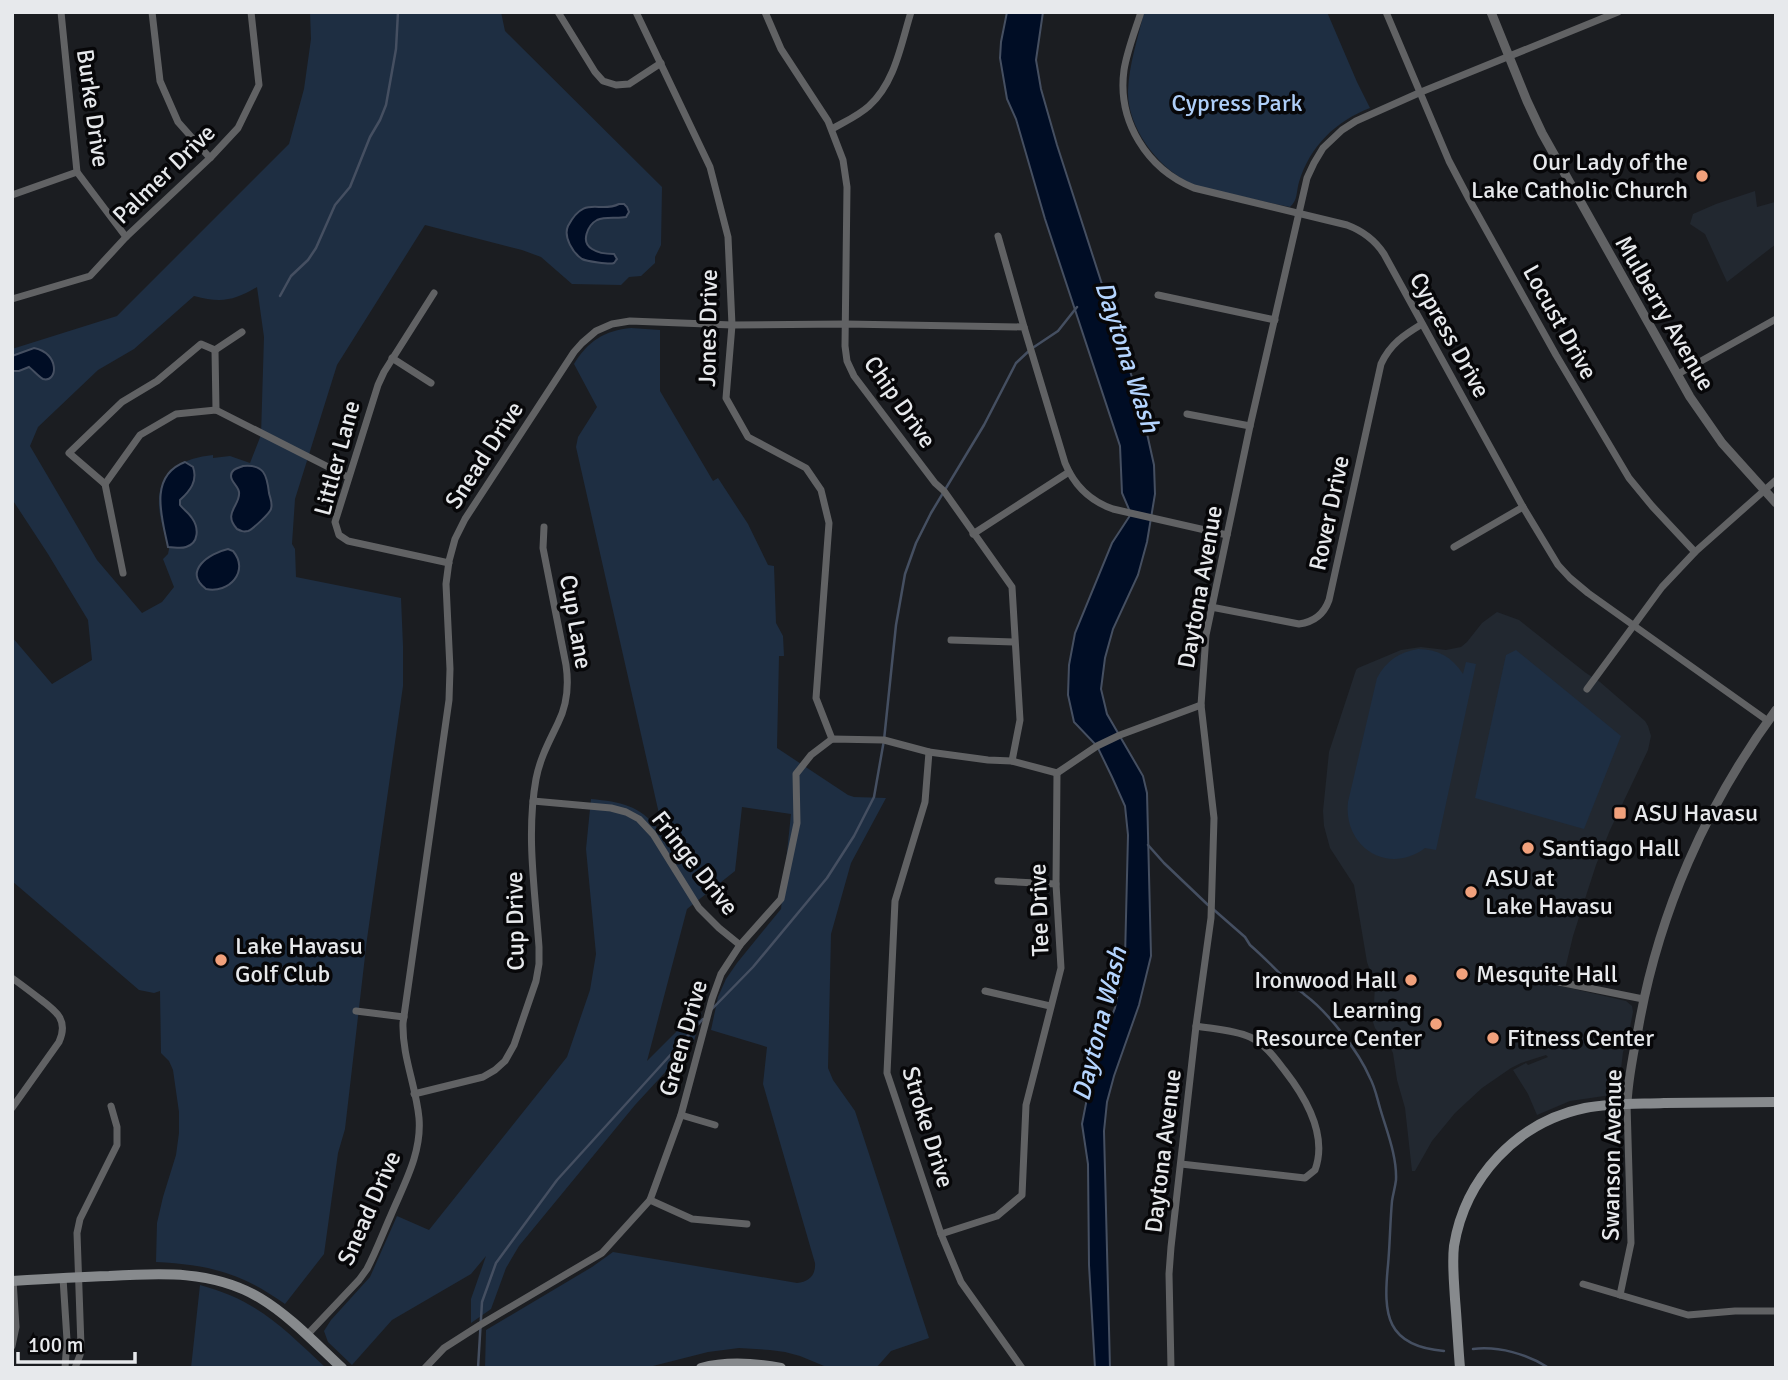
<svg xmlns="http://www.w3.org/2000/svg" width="1788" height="1380" font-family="Signika,sans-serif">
<rect width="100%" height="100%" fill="#1b1d21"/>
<g fill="#222830">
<polygon points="1755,191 1757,207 1775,202 1776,244 1727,282 1705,234 1690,224 1693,214 1716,204"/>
<polygon points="1497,612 1519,620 1586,673 1600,682 1645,721 1648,726 1651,736 1648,750 1610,830 1596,865 1573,936 1561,986 1626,1001 1632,1006 1633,1012 1627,1042 1623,1052 1619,1086 1615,1093 1611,1095 1570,1101 1537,1115 1528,1094 1513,1070 1526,1063 1528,1065 1548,1057 1546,1055 1521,1063 1511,1068 1482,1088 1455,1113 1432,1141 1415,1171 1412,1171 1405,1108 1397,1080 1393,1053 1389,1045 1375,1028 1373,1022 1375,985 1367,962 1354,885 1330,848 1324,826 1323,811 1329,752 1356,670 1358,668 1401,650 1421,647 1446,650 1461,647 1467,642 1482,623"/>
</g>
<g fill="#1e2e42" fill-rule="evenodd">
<path d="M310 12H501L505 31 662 187 661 245 655 257V263L641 276 629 277 621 285 572 284 541 257 522 250 425 225 337 365 295 499 292 544 295 549 296 577 401 598 403 646V686L367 939 345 1129 338 1153 324 1254 285 1304C240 1272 209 1265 156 1262L157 1223 163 1197 176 1155 179 1133V1112L173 1070 169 1061 161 1053 160 991 154 993 139 990 12 881V637L52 684 92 660 88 620 48 554 12 499V349L117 316 289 144 304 89 311 39ZM257 287 264 337 261 435 250 463 230 456 213 458V455C183 458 157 471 159 506 160 520 165 535 169 549L168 554 163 559 174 587 162 602 142 613 97 560 30 446 38 427 98 370 134 349 194 296C221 303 234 301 257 287Z"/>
<path d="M1144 12H1327L1357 82 1370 108C1336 121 1310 146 1299 182 1296 192 1298 200 1290 207 1269 203 1248 198 1227 193 1213 190 1198 188 1186 181 1156 165 1127 126 1128 91 1129 64 1138 38 1144 12Z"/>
<path d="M631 328 660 330V391L713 481 718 478 748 524 768 565 774 566 776 623 783 636 784 656H779L777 748 848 795 854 797 886 798 851 863 831 934 828 1068 833 1080 855 1111 929 1338 891 1351 876 1368H829L800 1356 785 1352 770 1350 739 1348 708 1352 645 1368H485L486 1330 592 1267 613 1252 797 1283C809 1282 816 1275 815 1263L763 1084 767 1047 711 1030 718 997 726 979 737 963 781 909 791 814 742 807 735 871 687 909 647 1061 690 1018 695 1015 702 1013 694 1041 635 1105 519 1246 506 1268 491 1309 471 1323V1299L486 1256 471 1274 392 1320 352 1365 328 1342 324 1331 331 1320 370 1277 397 1216 429 1230 567 1057 590 990 596 954 586 849 591 799C621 802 639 805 658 829L662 827 576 447 578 437 597 407 574 364C587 342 605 330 631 328Z"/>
<path d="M1418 649C1438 649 1452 657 1463 674L1466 662 1476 664 1436 850 1425 848C1388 876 1343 847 1348 802L1377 678C1386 661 1399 652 1418 649Z"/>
<polygon points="1516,650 1621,736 1584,829 1475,798 1506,655"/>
<path d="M200 1285C259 1301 283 1328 326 1368H191Z"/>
</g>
<g fill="#000d25" stroke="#454f61" stroke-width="2">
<polygon points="1007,12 1043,12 1036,60 1041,89 1057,145 1140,402 1154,465 1155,494 1147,542 1138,575 1113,629 1105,658 1101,689 1107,714 1143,776 1147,793 1151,956 1139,1005 1114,1076 1107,1102 1104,1131 1110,1368 1095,1368 1089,1265 1088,1164 1082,1124 1095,1057 1115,1008 1125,958 1128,835 1125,806 1112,777 1097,746 1074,722 1068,695 1069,665 1075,633 1112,543 1131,514 1122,493 1120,446 1045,219 1016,119 1007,99 1000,58 1001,42"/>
<path d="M619 204H624L627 207 629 212 626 217C617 219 606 216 597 220 588 225 580 242 592 249 598 253 607 254 614 254L617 259C616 260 615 262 614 263 610 265 586 261 582 259 573 253 563 237 568 226 585 194 599 214 619 204Z"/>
<path d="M34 348C60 353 58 383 43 379 39 377 33 370 29 367L19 371H12V356Z"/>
<path d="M185 462 193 467C198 481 190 491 180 500V505C184 510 189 513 192 518 199 528 199 543 186 547 180 549 174 547 168 547 162 518 148 476 185 462Z"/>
<path d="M243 466C264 464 267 475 269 493 270 498 273 503 271 509 270 513 252 530 248 531 243 532 241 531 237 529 222 513 241 505 239 492 238 486 231 482 231 476 231 469 238 468 243 466Z"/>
<path d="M228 549 233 551C250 571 229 594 206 589 182 571 210 553 228 549Z"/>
</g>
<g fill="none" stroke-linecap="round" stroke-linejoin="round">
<g stroke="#454f61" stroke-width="2.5">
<polyline points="280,296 291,276 308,260 316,248 335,205 350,187 370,137 380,120 386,105 396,49 398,12"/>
<polyline points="1148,845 1164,863 1208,905"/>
<path d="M1213 909 1245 937 1250 945C1265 958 1278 972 1292 985 1296 989 1301 991 1305 995 1328 1012 1359 1052 1370 1078 1375 1087 1377 1098 1380 1108 1387 1132 1397 1156 1396 1180 1395 1188 1393 1194 1392 1201 1390 1223 1390 1244 1388 1265 1383 1315 1386 1346 1444 1351"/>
<polyline points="712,1009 753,967 827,878 854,836 874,797 884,740 896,625 905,574 916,543 931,513 984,425 1016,363 1031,349 1058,331 1077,307"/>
<path d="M1473 1349C1499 1346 1527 1354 1549 1368"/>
<polyline points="478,1368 482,1302 496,1263 557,1180 703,1019"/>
</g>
<g stroke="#616264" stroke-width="7">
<polyline points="61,12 77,172 126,237"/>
<polyline points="152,12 160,81 178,122 210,158"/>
<polyline points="558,12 595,72 603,81 616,85 629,84 661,63"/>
<polyline points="636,12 710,167 728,237 732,325 726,398 748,437 806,468 821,490 829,523 816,698 832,739"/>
<polyline points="765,12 781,49 828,121 843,160 847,187 845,346 847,361 854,376 935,483 944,491 1012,587 1020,720 1012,761"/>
<path d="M1141 12C1135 31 1127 51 1124 70 1117 121 1147 169 1194 188L1347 225C1363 231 1375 240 1384 254L1523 507 1558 565 1570 578 1588 593 1768 721"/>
<polyline points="1386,12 1449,161 1469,199 1556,355 1629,478 1652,506 1695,552"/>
<path d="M832 129C844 122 858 116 869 106 895 83 901 44 911 12"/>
<polyline points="12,195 77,172"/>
<polyline points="998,236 1024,327"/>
<polyline points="434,293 384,372 378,385 335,522 339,535 348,541 449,563"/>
<polyline points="1158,295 1275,320"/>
<polyline points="12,299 90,276 126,237 210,158 238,128 259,85 251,12"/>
<polyline points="215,350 216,410"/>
<polyline points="215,350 242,332"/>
<polyline points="392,358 431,383"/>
<polyline points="1678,374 1776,319"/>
<polyline points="1187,414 1250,426"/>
<polyline points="105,484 140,435 176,414 216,410 348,477"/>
<polyline points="105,484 69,453 122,402 157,381 201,344 215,350"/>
<polyline points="105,484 123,573"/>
<polyline points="973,534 1069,472"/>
<polyline points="1454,547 1523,507"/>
<path d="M1211 607 1299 624C1314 622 1324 614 1329 600L1381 364C1390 344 1404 335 1422 324"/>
<polyline points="951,640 1014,642"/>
<polyline points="1587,689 1662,587 1695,552 1776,480"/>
<polyline points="929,752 925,802 895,901 887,1073 941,1234 961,1282 1022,1368"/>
<polyline points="1057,773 1097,746 1120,735 1201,705"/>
<polyline points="533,801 611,808 626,812 639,819 653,834 699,908 719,928 740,945"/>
<polyline points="998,881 1056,884"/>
<path d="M12 978C22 985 31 992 40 999 56 1011 69 1020 59 1042L12 1108"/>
<polyline points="1549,980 1643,999"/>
<polyline points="985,991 1050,1006"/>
<polyline points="356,1011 404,1017"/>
<path d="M414 1094 483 1077 495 1070 505 1061 514 1045 536 981 539 964V947C535 891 526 834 536 779 540 758 549 742 558 723 567 705 569 685 566 665L543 548 544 527"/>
<polyline points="681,1115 715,1125"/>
<path d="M1181 1164 1305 1178 1315 1170C1328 1135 1306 1098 1285 1071 1275 1058 1265 1044 1250 1037 1234 1030 1214 1029 1196 1026"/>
<polyline points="650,1200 692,1219 747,1224"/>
<polyline points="941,1234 997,1216 1022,1195 1026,1105 1061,968 1056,884 1057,773"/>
<polyline points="63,1278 67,1340 65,1368"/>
<polyline points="1583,1284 1688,1315 1735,1311 1776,1311"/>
<polyline points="1620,1295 1631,1243 1627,1104"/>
<path d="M307 1335 359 1280 367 1269C376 1252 383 1233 391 1215 404 1184 422 1153 419 1118 416 1086 402 1056 403 1023L449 700 450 669 446 584 449 561 455 539 465 519 574 352 582 343 596 331 612 324 630 321 732 325 845 324 1024 327 1065 463C1074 485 1090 501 1113 509L1227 535"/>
<polyline points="12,1346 16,1327 13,1280"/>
<polyline points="75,1368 80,1355 81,1346 77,1233 80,1219 117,1145 117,1127 111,1106"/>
<polyline points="425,1368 444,1348 480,1325 602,1253 650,1200 681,1115 712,999 721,974 740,945 781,899 797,823 796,774 811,755 832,739 884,740 929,752 988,760 1012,761 1057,773"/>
<polyline points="1171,1368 1169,1274 1171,1247 1196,1026 1211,918 1214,818 1201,705 1206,635 1250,426 1307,178 1314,163 1323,148 1342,130 1356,121 1421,92 1618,12"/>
</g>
<g stroke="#616264" stroke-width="9">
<polyline points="1491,12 1527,101 1542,133 1690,397 1722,443 1776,503"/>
<path d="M1627 1104C1628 1079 1633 1055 1638 1030 1658 914 1706 805 1776 710"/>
</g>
<g stroke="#878a8d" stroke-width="10">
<path d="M12 1281C44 1279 77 1277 109 1276 161 1273 213 1270 260 1298 290 1316 316 1344 342 1368"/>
<path d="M701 1368C727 1361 754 1363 781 1368"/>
<path d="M1460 1368C1458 1345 1457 1322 1455 1299 1454 1281 1452 1263 1454 1246 1465 1178 1517 1122 1585 1108 1610 1103 1638 1104 1664 1103 1701 1103 1739 1102 1776 1102"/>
</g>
</g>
<g fill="#f1a17c" stroke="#070709" stroke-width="2.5">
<circle cx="1702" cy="176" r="7"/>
<rect x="1613" y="806" width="14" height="14" rx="3.5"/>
<circle cx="1528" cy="848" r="7"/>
<circle cx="1471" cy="892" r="7"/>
<circle cx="221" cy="960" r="7"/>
<circle cx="1462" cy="974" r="7"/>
<circle cx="1411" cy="980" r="7"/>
<circle cx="1436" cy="1024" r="7"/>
<circle cx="1493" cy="1038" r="7"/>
</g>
<g text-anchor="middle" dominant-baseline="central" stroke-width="7" stroke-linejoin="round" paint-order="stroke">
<g font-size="24" fill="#aecef8" stroke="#070709">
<text x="1237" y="103">Cypress Park</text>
</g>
<g font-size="24" fill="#e7e9ec" stroke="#070709">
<text transform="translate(93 108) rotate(82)">Burke Drive</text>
<text transform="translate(164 174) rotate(-44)">Palmer Drive</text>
<text transform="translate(1665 313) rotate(60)">Mulberry Avenue</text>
<text transform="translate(1560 322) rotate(61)">Locust Drive</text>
<text transform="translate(708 328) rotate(-89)">Jones Drive</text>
<text transform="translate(1450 335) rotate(61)">Cypress Drive</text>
<text transform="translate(900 402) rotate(55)">Chip Drive</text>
<text transform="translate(484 455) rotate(-57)">Snead Drive</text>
<text transform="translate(337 458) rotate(-75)">Littler Lane</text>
<text transform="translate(1329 513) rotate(-78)">Rover Drive</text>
<text transform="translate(1200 587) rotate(-80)">Daytona Avenue</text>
<text transform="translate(576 622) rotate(80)">Cup Lane</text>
<text transform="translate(695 863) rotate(52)">Fringe Drive</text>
<text transform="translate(1039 910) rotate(-92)">Tee Drive</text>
<text transform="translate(515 921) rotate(-91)">Cup Drive</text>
<text transform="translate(683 1038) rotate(-74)">Green Drive</text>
<text transform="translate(928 1127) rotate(73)">Stroke Drive</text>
<text transform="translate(1163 1151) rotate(-83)">Daytona Avenue</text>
<text transform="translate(1612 1155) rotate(-89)">Swanson Avenue</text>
<text transform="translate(369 1208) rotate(-66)">Snead Drive</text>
</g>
<g font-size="24" fill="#e7e9ec" stroke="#070709" text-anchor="start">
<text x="1688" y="162" text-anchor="end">Our Lady of the<tspan x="1688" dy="28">Lake Catholic Church</tspan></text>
<text x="1634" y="813">ASU Havasu</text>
<text x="1542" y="848">Santiago Hall</text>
<text x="1485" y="878">ASU at<tspan x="1485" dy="28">Lake Havasu</tspan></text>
<text x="235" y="946">Lake Havasu<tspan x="235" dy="28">Golf Club</tspan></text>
<text x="1476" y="974">Mesquite Hall</text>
<text x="1397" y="980" text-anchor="end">Ironwood Hall</text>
<text x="1422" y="1010" text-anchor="end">Learning<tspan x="1422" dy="28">Resource Center</tspan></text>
<text x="1507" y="1038">Fitness Center</text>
</g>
<g font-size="26" font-style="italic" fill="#b4d4fe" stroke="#070709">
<text transform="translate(1127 357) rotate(72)">Daytona Wash</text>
<text transform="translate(1100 1024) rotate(-76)">Daytona Wash</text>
</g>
</g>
<rect width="1788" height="1380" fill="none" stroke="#e7e9ec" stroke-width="28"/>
<path d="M18 1352v10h117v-10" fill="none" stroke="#e7e9ec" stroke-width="3.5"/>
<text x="28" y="1352" font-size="21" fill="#e7e9ec" stroke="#070709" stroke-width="5" paint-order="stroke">100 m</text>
</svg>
